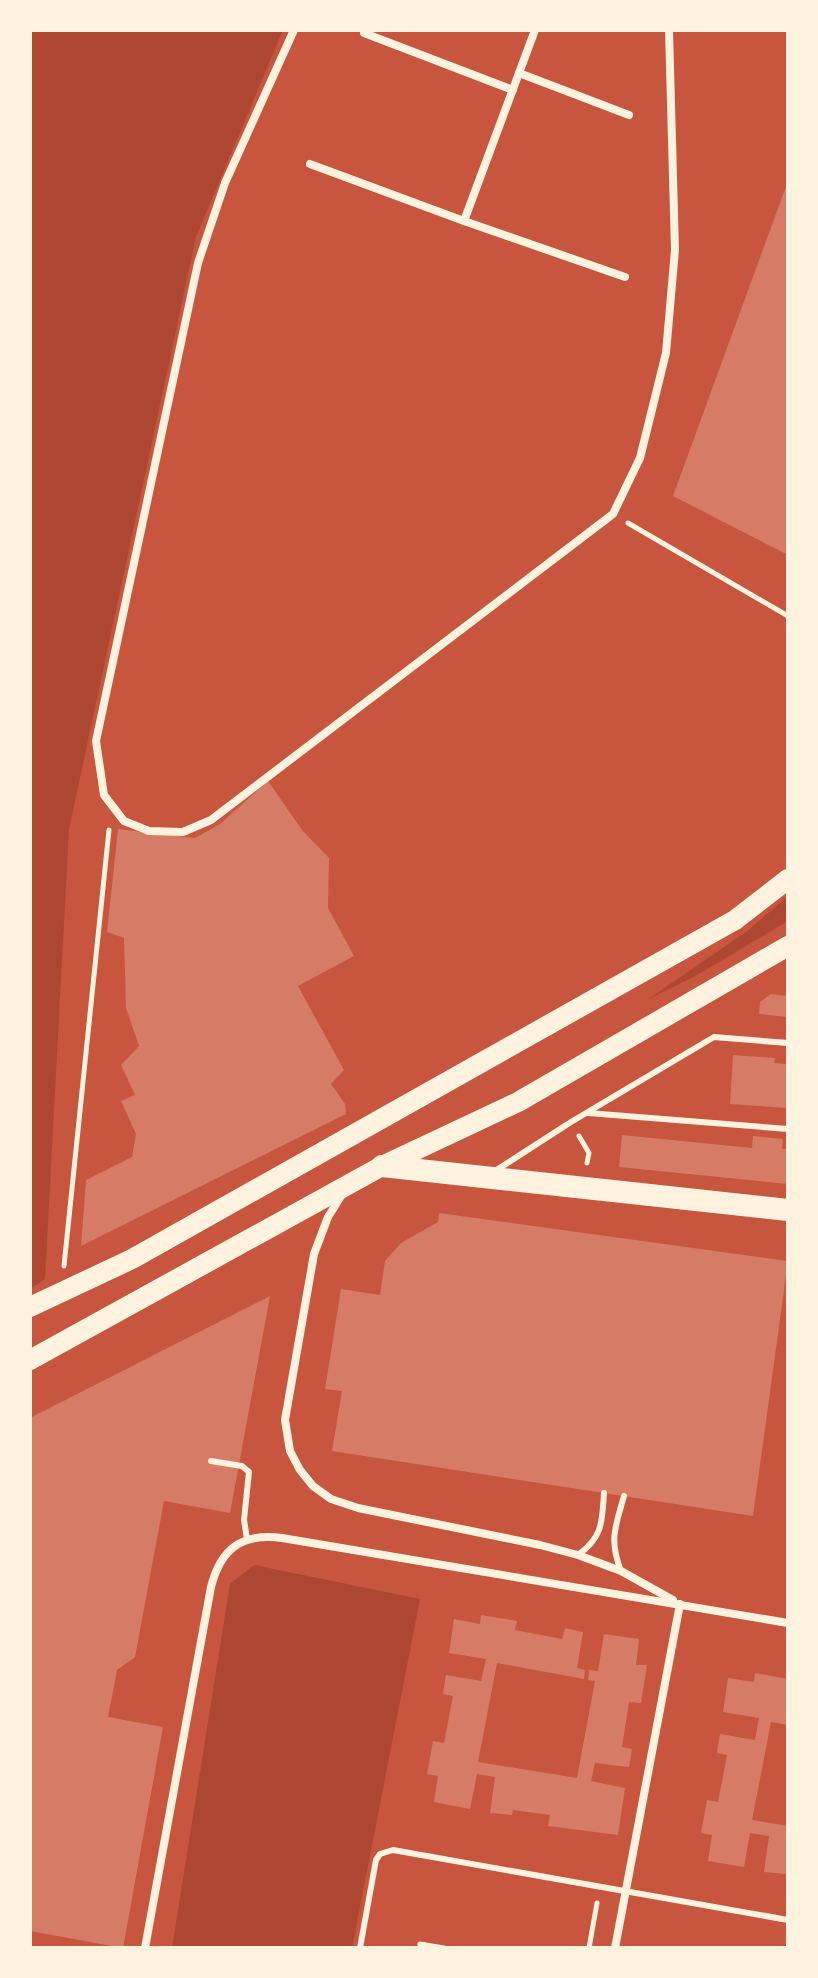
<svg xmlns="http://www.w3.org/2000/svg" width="818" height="1978" font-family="Poppins,sans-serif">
<rect width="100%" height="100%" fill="#c8553d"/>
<g fill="#ae4732">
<polygon points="30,30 283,30 196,237 69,829 45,1279 30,1289"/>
<polygon points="788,896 788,921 699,974 647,1000 746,932"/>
<polygon points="254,1565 420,1599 352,1948 172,1948 230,1584"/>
</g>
<g fill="#d67c66">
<polygon points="788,181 788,555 673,496"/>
<polygon points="268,781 302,830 329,858 328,908 354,956 298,986 344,1070 331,1084 345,1104 346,1114 81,1246 86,1180 132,1157 136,1134 121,1101 135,1095 121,1065 139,1046 126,1008 124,938 107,932 118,829 195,838 220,824"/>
<polygon points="771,994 788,996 787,1017 759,1014 760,1002"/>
<polygon points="733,1055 775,1058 774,1063 788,1064 788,1108 730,1104"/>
<polygon points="622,1135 752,1148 753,1136 783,1139 782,1149 788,1149 788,1184 619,1167"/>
<polygon points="439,1213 788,1261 753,1516 332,1451 342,1391 325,1389 341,1289 380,1295 385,1261 401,1243 438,1222"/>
<polygon points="270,1296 230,1513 164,1501 135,1657 117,1670 108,1717 163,1727 123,1948 30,1931 30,1418"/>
<polygon points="481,1615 517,1621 515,1630 562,1639 565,1628 583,1632 577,1668 585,1670 584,1679 497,1663 478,1762 577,1778 595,1681 588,1680 589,1670 598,1671 604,1634 639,1639 636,1665 647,1665 641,1703 629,1702 622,1747 632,1749 629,1767 595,1763 591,1781 625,1788 618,1835 548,1826 550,1815 513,1810 512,1815 490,1813 495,1777 477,1774 470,1809 434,1802 438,1776 427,1774 433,1741 444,1743 453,1696 443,1694 446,1675 481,1681 486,1659 449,1653 454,1619 480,1624"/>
<polygon points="755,1673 788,1679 788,1725 771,1722 752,1820 788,1826 786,1874 764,1872 769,1836 750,1833 744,1867 708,1861 712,1835 701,1833 707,1800 718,1802 727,1755 717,1753 720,1734 755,1740 759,1718 723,1712 728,1678 754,1682"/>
</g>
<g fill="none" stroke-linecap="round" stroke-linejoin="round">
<g stroke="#fff3e0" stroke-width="5">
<polyline points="628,523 788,616"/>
<polyline points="579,1136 589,1153 587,1163"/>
<polyline points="64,1266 109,830"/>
<polyline points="420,1948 420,1944 444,1948"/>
<polyline points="589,1948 597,1903"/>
</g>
<g stroke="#fff3e0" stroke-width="6">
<polyline points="588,1113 788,1129"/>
<polyline points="495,1171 571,1122 714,1037 788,1043"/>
<polyline points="211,1461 242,1466 249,1472 244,1520 247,1539"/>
<path d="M578 1555C603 1537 602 1522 604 1493"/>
<path d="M621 1571C609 1540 615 1528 624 1496"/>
<polyline points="360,1948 376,1860 380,1854 393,1850 788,1920"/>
</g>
<g stroke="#fff3e0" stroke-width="8">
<polyline points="294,30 225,183 198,263 96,741 104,795 124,821 149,831 183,832 211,820 613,514 640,458 666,353 675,250 669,30"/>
<polyline points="364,33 513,90"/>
<polyline points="519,73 629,115"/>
<polyline points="310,164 464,221 625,277"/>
<polyline points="464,221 535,30"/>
<polyline points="343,1193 328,1217 314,1254 285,1420 290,1451 300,1470 313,1486 331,1499 358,1508 540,1545 578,1555 621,1571 673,1600"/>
<path d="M145 1948 211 1587C221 1548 242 1533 282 1538L788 1623"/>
<polyline points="615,1948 680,1604"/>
</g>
<g stroke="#fff3e0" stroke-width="20">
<polyline points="30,1307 132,1259 735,920 788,879"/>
<polyline points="30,1360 382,1166 518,1102 788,946"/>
</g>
<polyline stroke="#fff3e0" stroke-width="22" points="382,1166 788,1210"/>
</g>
<rect width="818" height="1978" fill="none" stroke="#fff3e0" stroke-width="64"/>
</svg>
